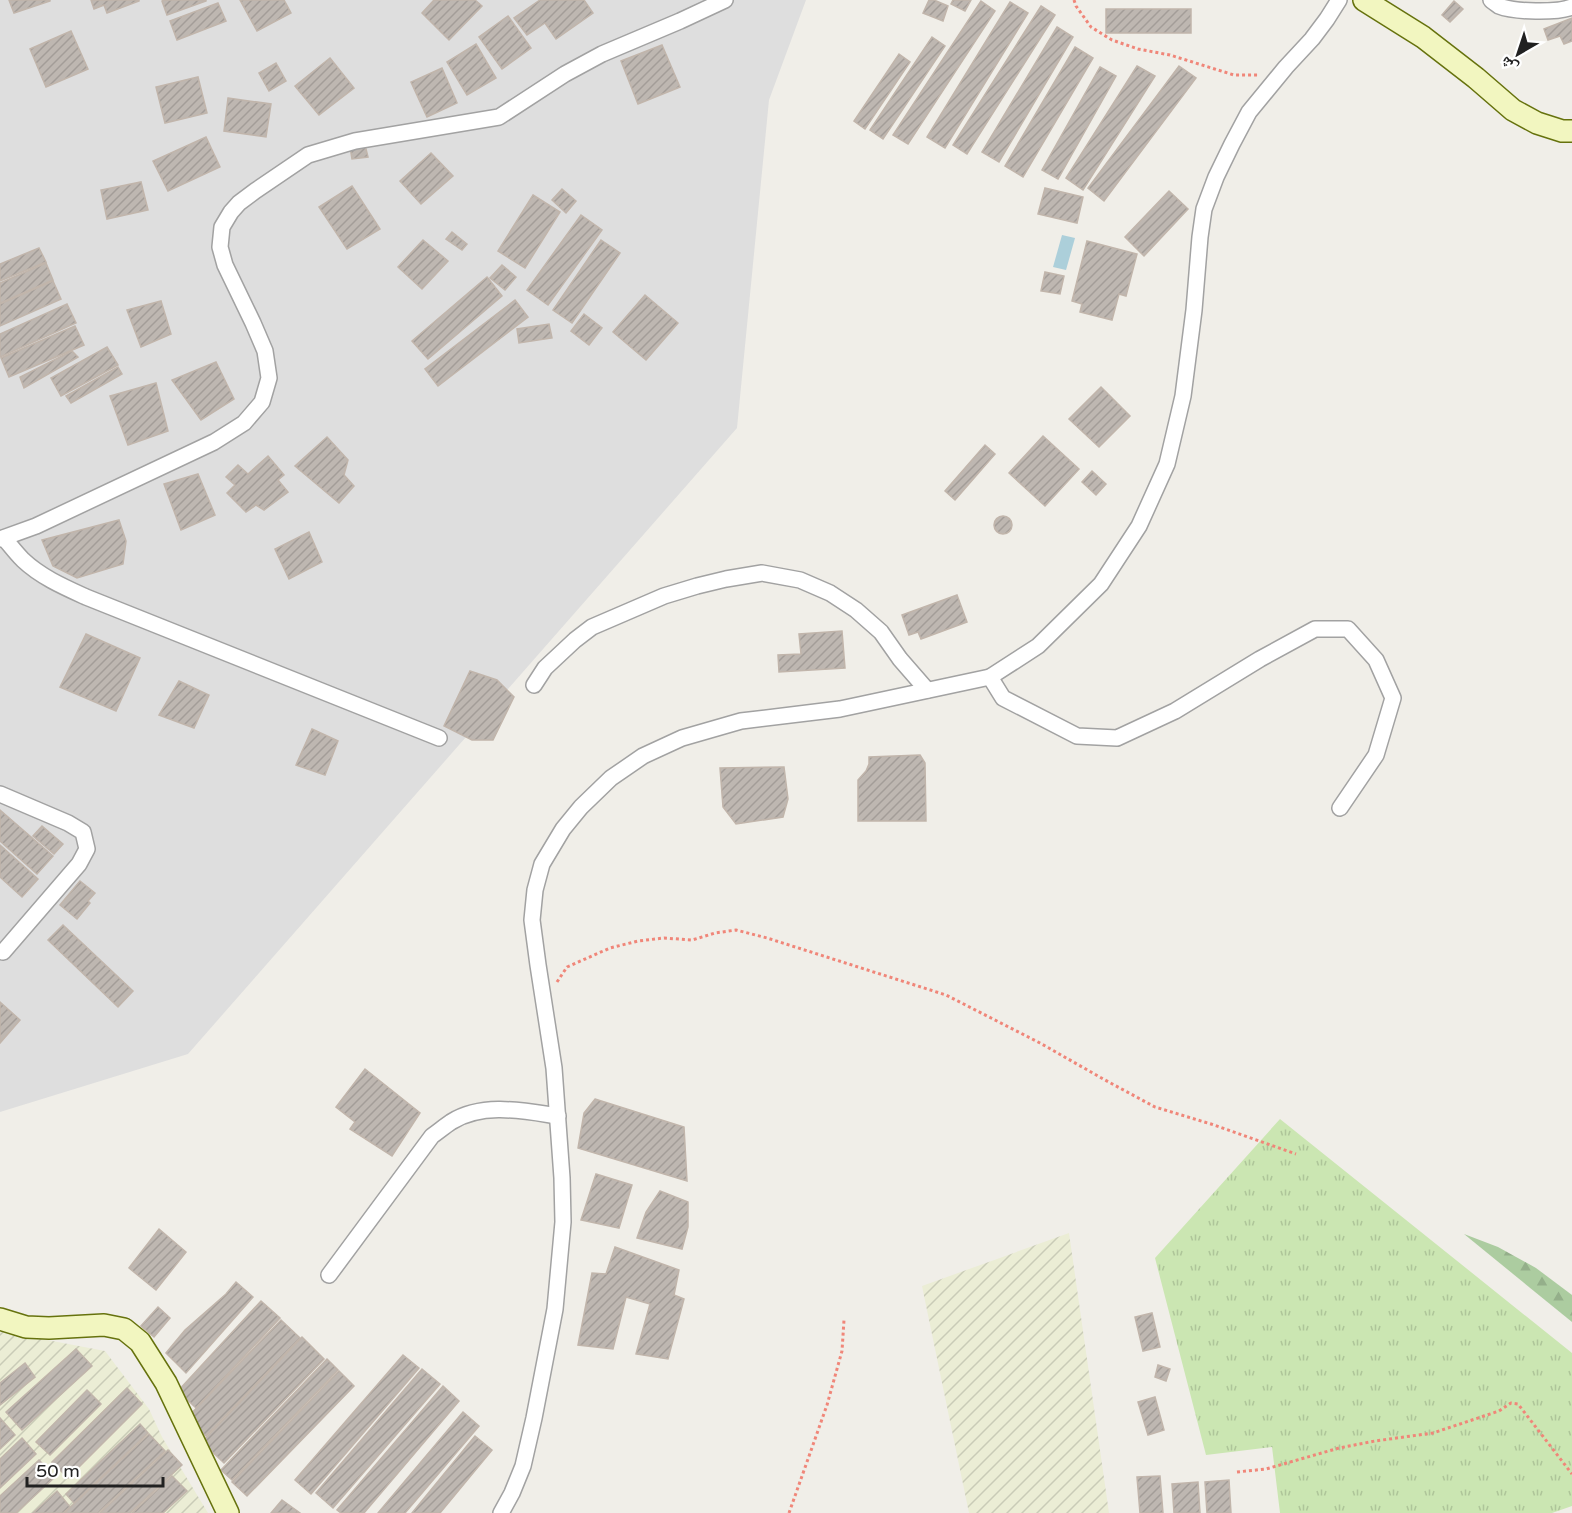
<svg xmlns="http://www.w3.org/2000/svg" width="1572" height="1513" font-family="'Varela Round','Noto Naskh Arabic',sans-serif">
<defs>
<pattern id="farmland-furrows" width="10" height="10" patternUnits="userSpaceOnUse" patternTransform="scale(1.5)"><rect width="10" height="10" fill="#ebedd5"/><path d="M-1 1l2-2M0 10L10 0M9 11l2-2" fill="none" stroke="#c9cbb7"/></pattern>
<pattern id="grass-tufts" width="24" height="20" patternUnits="userSpaceOnUse" patternTransform="scale(1.5)"><rect width="24" height="20" fill="#cbe6b2"/><path d="M3 7l-1-3M5 7V3M7 7l1-3M15 17l-1-3M17 17v-4M19 17l1-3" fill="none" stroke="#aec599"/></pattern>
<pattern id="forest-firs" width="22" height="20" patternUnits="userSpaceOnUse" patternTransform="scale(1.5)"><rect width="22" height="20" fill="#accca0"/><path d="M5 1l3.5 6h-7zM16 11l3.5 6h-7z" fill="#94af8a"/></pattern>
<pattern id="building-hatch" width="6" height="6" patternUnits="userSpaceOnUse" patternTransform="scale(1.5)"><rect width="6" height="6" fill="#beb7b1"/><path d="M-1 1l2-2M0 6l6-6M5 7l2-2" fill="none" stroke="#a39d98"/></pattern>
</defs>
<rect width="100%" height="100%" fill="#f0eee8"/>
<polygon fill="#dedede" points="0,0 806,0 769,100 737,428 188,1054 0,1112"/>
<g fill="url(#farmland-furrows)">
<polygon points="1069,1233 1109,1513 969,1513 922,1286"/>
<polygon points="0,1331 105,1351 149,1409 162,1437 208,1513 0,1513"/>
</g>
<polygon fill="url(#grass-tufts)" points="1280,1119 1572,1353 1572,1506 1552,1513 1280,1513 1272,1447 1206,1455 1155,1258"/>
<polygon fill="url(#forest-firs)" points="1464,1234 1498,1247 1536,1268 1572,1295 1572,1322"/>
<polygon fill="#accfda" points="1062,235 1075,238 1066,270 1053,267"/>
<g fill="url(#building-hatch)" stroke="#c1b5ab" stroke-width="1.5">
<polygon points="9,0 50,0 50,1 14,13"/>
<polygon points="91,0 139,0 139,1 107,13 104,5 94,9"/>
<polygon points="164,0 206,0 206,1 167,15 162,1"/>
<polygon points="240,0 284,0 291,13 257,31"/>
<polygon points="434,0 475,0 482,6 449,40 422,13"/>
<polygon points="540,0 584,0 593,13 556,39 545,23 527,35 514,18"/>
<polygon points="929,0 934,0 948,6 943,21 923,13"/>
<polygon points="953,0 971,0 965,11 951,4"/>
<polygon points="981,1 995,11 908,144 893,135"/>
<polygon points="1454,1 1463,9 1450,22 1442,15"/>
<polygon points="1010,2 1028,13 945,148 927,137"/>
<polygon points="218,3 226,21 177,40 170,21"/>
<polygon points="1041,6 1055,15 967,154 953,145"/>
<rect x="1106" y="9" width="85" height="24"/>
<polygon points="508,16 531,48 502,69 479,37"/>
<polygon points="1572,18 1572,41 1564,44 1560,36 1548,40 1544,29"/>
<polygon points="1057,27 1073,37 999,162 982,152"/>
<polygon points="71,31 88,69 46,87 30,49"/>
<polygon points="932,37 945,46 883,139 870,130"/>
<polygon points="476,44 496,78 467,95 447,62"/>
<polygon points="662,45 680,87 638,104 621,61"/>
<polygon points="1075,47 1093,58 1023,177 1005,166"/>
<polygon points="899,54 910,62 865,129 854,121"/>
<polygon points="330,58 354,88 319,115 295,86"/>
<polygon points="276,63 286,81 269,91 259,73"/>
<polygon points="1137,66 1155,76 1083,190 1066,178"/>
<polygon points="1179,66 1196,78 1104,201 1088,188"/>
<polygon points="1100,67 1116,76 1058,179 1042,170"/>
<polygon points="442,68 457,103 427,117 411,82"/>
<polygon points="198,77 207,113 165,123 156,87"/>
<polygon points="228,98 271,104 266,137 224,131"/>
<polygon points="206,137 220,167 168,191 153,161"/>
<polygon points="365,145 368,157 352,159 350,147"/>
<polygon points="431,153 453,176 421,204 400,181"/>
<polygon points="141,182 148,210 107,219 101,190"/>
<polygon points="352,186 380,229 347,249 319,207"/>
<polygon points="1045,188 1083,197 1077,223 1038,214"/>
<polygon points="562,189 576,201 566,213 552,200"/>
<polygon points="1169,191 1188,209 1144,256 1125,237"/>
<polygon points="533,195 560,212 525,268 498,251"/>
<polygon points="581,215 602,230 548,305 527,290"/>
<polygon points="452,232 467,244 462,250 446,239"/>
<polygon points="423,240 448,261 422,289 398,267"/>
<polygon points="601,240 620,253 572,323 553,310"/>
<polygon points="1087,241 1137,254 1126,296 1119,294 1112,320 1080,312 1082,304 1072,301"/>
<polygon points="39,248 46,262 0,281 0,264"/>
<polygon points="46,263 53,280 0,303 0,283"/>
<polygon points="502,265 516,277 505,290 490,278"/>
<polygon points="1045,272 1064,276 1060,294 1041,291"/>
<polygon points="487,277 502,296 428,359 412,341"/>
<polygon points="53,281 61,299 0,326 0,304"/>
<polygon points="645,295 678,323 646,360 613,332"/>
<polygon points="515,300 528,317 438,386 425,369"/>
<polygon points="161,301 171,334 141,347 127,310"/>
<polygon points="67,304 76,323 0,357 0,334"/>
<polygon points="584,314 602,328 589,345 571,331"/>
<polygon points="549,324 552,338 519,343 517,329"/>
<polygon points="75,326 84,345 9,377 1,358"/>
<polygon points="107,347 118,365 61,396 51,378"/>
<polygon points="72,351 78,357 24,388 20,377"/>
<polygon points="216,362 234,399 201,420 172,380"/>
<polygon points="118,367 122,374 71,403 66,396"/>
<polygon points="156,383 168,431 128,445 110,396"/>
<polygon points="1101,387 1130,416 1099,447 1069,419"/>
<polygon points="1043,436 1079,469 1045,506 1009,473"/>
<polygon points="327,437 348,460 344,475 354,486 339,503 295,466"/>
<polygon points="985,445 995,454 955,500 945,491"/>
<polygon points="268,456 284,475 278,480 288,492 264,510 256,505 246,512 227,493 235,485 226,477 238,465 248,474"/>
<polygon points="1092,471 1106,484 1096,495 1082,482"/>
<polygon points="198,474 215,515 181,530 164,484"/>
<circle cx="1003" cy="525" r="9"/>
<polygon points="119,520 126,541 123,564 77,578 53,566 42,540"/>
<polygon points="309,532 322,562 289,579 275,549"/>
<polygon points="957,595 967,622 921,639 918,632 909,635 902,615"/>
<polygon points="842,631 845,668 779,672 778,655 801,654 799,634"/>
<polygon points="86,634 140,658 116,711 60,687"/>
<polygon points="470,671 497,680 514,697 493,740 472,740 444,726"/>
<polygon points="179,681 209,695 194,728 159,715"/>
<polygon points="312,729 338,741 325,775 296,765"/>
<polygon points="920,755 925,763 926,821 858,821 858,780 866,771 869,764 869,757"/>
<polygon points="784,767 788,799 783,817 736,824 723,807 720,768"/>
<polygon points="0,810 53,856 37,874 0,841"/>
<polygon points="42,826 63,844 54,854 33,836"/>
<polygon points="0,845 38,879 22,897 0,877"/>
<polygon points="80,881 95,893 88,901 90,903 77,919 60,905"/>
<polygon points="63,925 133,991 118,1007 48,940"/>
<polygon points="0,1002 20,1020 0,1043"/>
<polygon points="365,1069 420,1113 392,1156 350,1129 355,1122 336,1107"/>
<polygon points="595,1099 684,1127 687,1181 578,1148 584,1113"/>
<polygon points="596,1174 632,1185 619,1228 581,1220"/>
<polygon points="660,1191 688,1202 688,1227 682,1249 637,1238 646,1212"/>
<polygon points="159,1229 186,1252 156,1290 129,1268"/>
<polygon points="615,1247 679,1270 674,1295 684,1299 668,1359 636,1354 650,1304 626,1297 613,1349 578,1345 592,1273 606,1274"/>
<polygon points="236,1282 253,1297 186,1373 166,1353 185,1330 226,1294"/>
<polygon points="261,1301 280,1318 196,1408 178,1391"/>
<polygon points="158,1307 170,1318 154,1337 141,1326"/>
<polygon points="1152,1313 1160,1347 1143,1351 1135,1317"/>
<polygon points="281,1320 300,1338 206,1436 187,1418"/>
<polygon points="302,1337 324,1359 224,1463 202,1442"/>
<polygon points="76,1349 92,1366 22,1430 6,1412"/>
<polygon points="403,1355 419,1368 311,1494 295,1480"/>
<polygon points="327,1359 338,1370 232,1480 221,1470"/>
<polygon points="25,1363 35,1377 0,1405 0,1383"/>
<polygon points="1158,1365 1170,1369 1166,1381 1155,1377"/>
<polygon points="422,1369 440,1384 333,1508 316,1493"/>
<polygon points="339,1371 354,1386 247,1496 232,1482"/>
<polygon points="443,1386 459,1401 364,1513 341,1513 337,1510"/>
<polygon points="127,1388 142,1404 68,1478 52,1462"/>
<polygon points="87,1390 101,1404 50,1455 36,1442"/>
<polygon points="1155,1397 1164,1430 1148,1435 1138,1402"/>
<polygon points="463,1412 479,1426 405,1513 378,1513"/>
<polygon points="0,1418 15,1435 0,1449"/>
<polygon points="140,1424 148,1433 74,1503 66,1494"/>
<polygon points="149,1434 165,1451 98,1513 64,1513"/>
<polygon points="475,1436 492,1450 440,1513 412,1513"/>
<polygon points="22,1438 36,1454 0,1488 0,1459"/>
<polygon points="168,1450 182,1465 130,1513 100,1513"/>
<polygon points="39,1460 55,1477 16,1513 0,1513 0,1496"/>
<polygon points="172,1476 187,1491 163,1513 132,1513"/>
<polygon points="1160,1476 1163,1513 1140,1513 1137,1477"/>
<polygon points="1229,1480 1231,1513 1207,1513 1205,1482"/>
<polygon points="1198,1482 1200,1513 1174,1513 1172,1484"/>
<polygon points="57,1491 70,1507 63,1513 33,1513"/>
<polygon points="282,1500 300,1513 271,1513"/>
</g>
<g fill="none" stroke-linecap="round" stroke-linejoin="round">
<g stroke="#a2a2a2" stroke-width="18">
<g id="street">
<path d="M1491 0C1493 2 1496 4 1499 6 1514 12 1557 13 1572 7"/>
<path d="M4 538C10 545 16 553 23 560 41 577 64 587 86 597L439 738"/>
<polyline points="0,539 36,526 214,442 244,423 262,402 269,378 265,351 253,323 225,265 220,247 222,227 231,212 239,203 255,191 308,155 355,141 499,117 565,74 602,54 680,21 725,0"/>
<polyline points="990,677 1003,698 1077,736 1117,738 1175,711 1260,659 1315,629 1348,629 1376,660 1393,698 1376,755 1340,808"/>
<polyline points="534,685 545,668 575,640 592,627 664,596 697,586 726,579 762,573 800,580 830,593 856,610 881,632 900,659 927,690"/>
<polyline points="0,794 68,823 83,832 87,849 79,864 3,952"/>
<path d="M329 1275 432 1136C439 1131 445 1126 451 1122 483 1102 524 1111 558 1116"/>
<polyline points="501,1513 512,1493 523,1466 534,1418 555,1309 563,1222 562,1178 554,1068 538,965 532,920 535,890 542,864 563,829 581,807 611,778 643,756 682,738 741,721 840,709 990,677 1038,646 1101,584 1139,526 1167,464 1183,396 1194,310 1200,237 1204,209 1216,177 1232,144 1249,112 1286,67 1312,39 1327,19 1339,0"/>
</g>
</g>
<g stroke="#66720d" stroke-width="24">
<g id="secondary">
<polyline points="1364,0 1423,37 1476,78 1513,110 1537,123 1562,131 1572,131"/>
<polyline points="0,1319 26,1327 49,1328 104,1325 124,1329 140,1342 166,1383 228,1513"/>
</g>
</g>
<g stroke="#f08679" stroke-width="3" stroke-dasharray="3 3" stroke-linecap="butt">
<polyline points="1074,0 1076,6 1091,27 1112,40 1138,49 1170,55 1234,75 1258,75"/>
<polyline points="557,982 567,967 610,948 638,941 664,938 692,940 715,933 736,930 767,938 946,995 1040,1043 1105,1080 1155,1107 1211,1124 1296,1154"/>
<polyline points="1237,1472 1266,1469 1339,1448 1375,1441 1433,1433 1499,1411 1511,1403 1518,1404 1572,1474"/>
<polyline points="789,1513 827,1405 842,1351 844,1320"/>
</g>
<use href="#street" stroke="#fff" stroke-width="15"/>
<use href="#secondary" stroke="#f2f6c0" stroke-width="21"/>
</g>
<g transform="translate(1518 54) rotate(219)" stroke="#ffffff" stroke-width="4.5" paint-order="stroke">
<path d="M0-4.5L10 22L0 15L-10 22Z" fill="#212121"/>
<text y="-9" font-size="16" font-weight="bold" text-anchor="middle" fill="#212121">ش</text>
</g>
<path d="M27 1477v9h136v-9" fill="none" stroke="#212121" stroke-width="3"/>
<text x="36" y="1477" font-size="18" fill="#212121" stroke="#ffffff" stroke-width="4.5" paint-order="stroke">50 m</text>
</svg>
